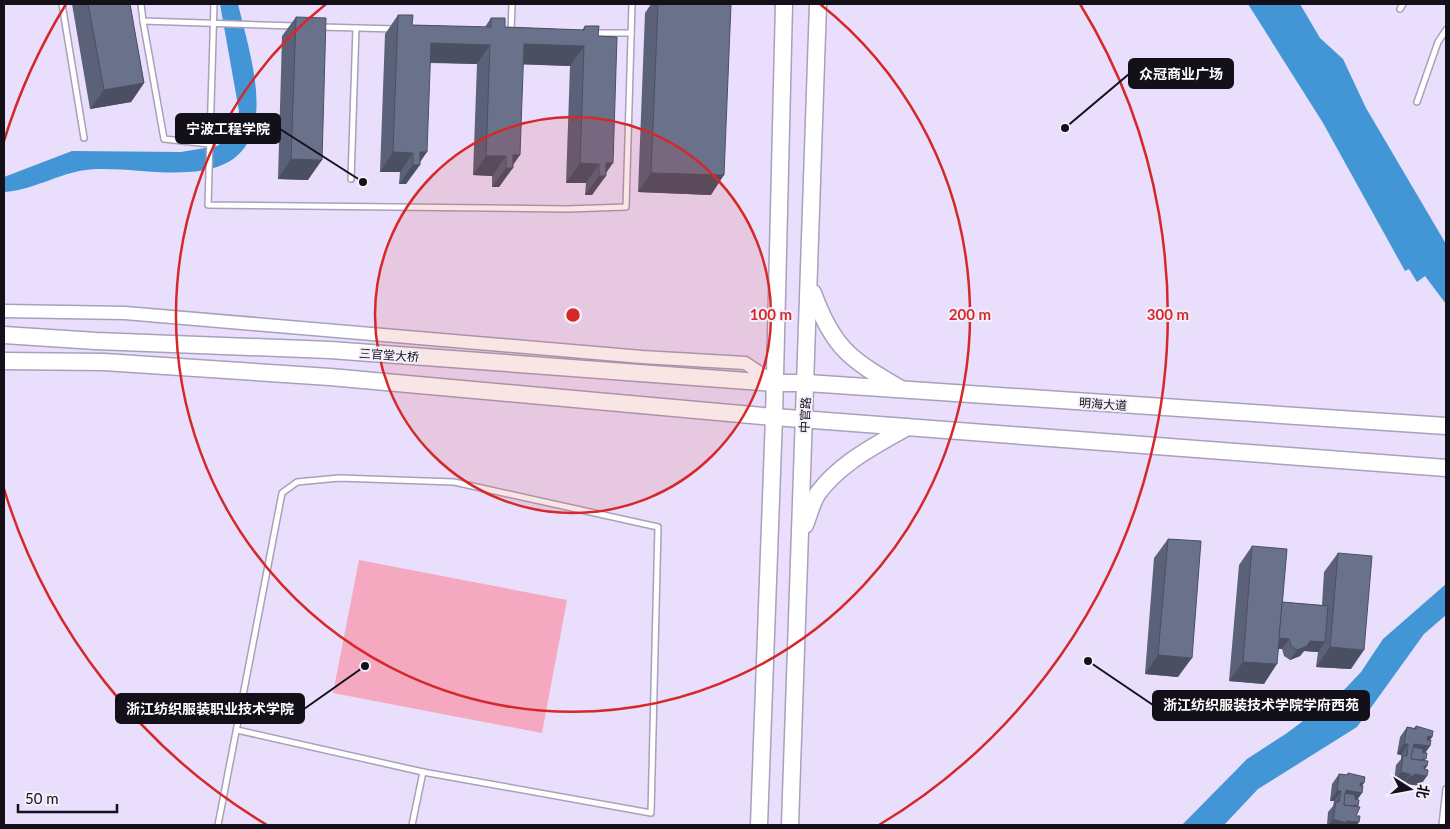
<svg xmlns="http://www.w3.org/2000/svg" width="1450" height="829" font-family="Lato,'Noto Sans SC',sans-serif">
<rect width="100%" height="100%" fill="#e9defb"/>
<polygon fill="#f4a9c0" points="359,560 567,600 542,733 333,693"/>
<g fill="#4396d5">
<path d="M220 4H238C253 67 289 168 187 172 157 174 126 168 96 169 63 170 36 190 4 192V177L72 151 181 152 217 146 224 141 236 125 239 111Z"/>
<polygon points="1248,4 1300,4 1320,38 1343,59 1366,108 1446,244 1446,304 1425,276 1417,282 1409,269 1405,271 1323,123"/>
<polygon points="1446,584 1446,615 1424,634 1357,727 1258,789 1224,825 1182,825 1247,759 1287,733 1343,691 1361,672 1383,639"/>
</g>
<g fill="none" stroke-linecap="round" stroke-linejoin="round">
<g stroke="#a9a0bb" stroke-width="8">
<g id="service">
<polyline points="62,4 84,138"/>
<polyline points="141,4 143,21 295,26"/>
<polyline points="214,4 208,205 567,209 626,207 632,4"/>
<polyline points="1400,9 1403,4"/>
<polyline points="143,21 164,139 209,144"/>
<polyline points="321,27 395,29"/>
<polyline points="511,32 512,4"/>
<polyline points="594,33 631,33"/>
<polyline points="1417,102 1438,42 1446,30"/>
<polyline points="351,179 356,28"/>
<polyline points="218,825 282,493 297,482 339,478 454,482 658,527 651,813 423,772 237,730"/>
<polyline points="412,825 423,772"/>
<polyline points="1442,825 1446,789"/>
</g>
</g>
<g stroke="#a9a0bb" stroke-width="15">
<polyline id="tertiary" points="4,311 125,313 642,357 745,363 775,383"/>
</g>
<g stroke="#a9a0bb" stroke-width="19">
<g id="primary">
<path d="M813 293C833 348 850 359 899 388"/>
<polyline points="4,335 96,341 330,350 775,383 807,383 1446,426"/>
<polyline points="4,361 104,362 330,377 774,417 1446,468"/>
<path d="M805 525C809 515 812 502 818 493 841 462 875 446 907 427"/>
<polyline points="759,825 774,417 784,4"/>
<polyline points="790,825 818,4"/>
</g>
</g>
<use href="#service" stroke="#fff" stroke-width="5"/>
<use href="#tertiary" stroke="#fff" stroke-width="12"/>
<use href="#primary" stroke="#fff" stroke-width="16"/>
</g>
<g fill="#5b6178">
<polygon points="72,4 130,4 144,83 131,102 90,109"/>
<polygon points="651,4 731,4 711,195 638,192 645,13"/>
<polygon points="398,15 412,25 485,27 491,18 505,27 582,30 585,26 598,36 606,173 592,195 585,195 586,183 566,183 570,66 523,64 513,165 499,187 492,187 492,176 473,175 477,64 430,63 420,162 406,184 399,184 400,172 380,172 385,34"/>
<polygon points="296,17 308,180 278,179 282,36"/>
<polygon points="1168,539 1178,677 1145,674 1154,558"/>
<polygon points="1252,546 1282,602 1322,605 1324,572 1338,553 1351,669 1316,667 1318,652 1304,651 1300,656 1290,660 1284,656 1282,649 1279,649 1264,684 1229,681 1239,565"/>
<polygon points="1416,726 1432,737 1430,740 1430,746 1425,753 1425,761 1427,766 1425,769 1420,786 1408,784 1407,787 1403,786 1403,784 1394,782 1396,765 1401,759 1401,755 1397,754 1400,737 1407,727 1414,728"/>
<polygon points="1348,773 1362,786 1357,800 1358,806 1356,816 1357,825 1327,825 1328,812 1333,806 1334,801 1330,801 1332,784 1339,774 1347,775"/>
</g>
<g fill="#4a4f61">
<polygon points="431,43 490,45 477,64 417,62"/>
<polygon points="524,44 584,46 570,66 510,64"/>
<polygon points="144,83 131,102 90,109 104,90"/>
<polygon points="393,152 413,153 400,172 380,172"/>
<polygon points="420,152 427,152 418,165 420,165 406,184 399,184 413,165"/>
<polygon points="513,155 520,155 511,168 513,168 499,187 492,187 506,168"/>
<polygon points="486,156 506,156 492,176 473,175"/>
<polygon points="291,159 322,160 308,180 278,179"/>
<polygon points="580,163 599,164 586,183 566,183"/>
<polygon points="606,163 613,163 604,176 606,176 592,195 585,195 599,176"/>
<polygon points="651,173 724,175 711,195 638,192"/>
<polygon points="1274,638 1289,639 1282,649 1267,648"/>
<polygon points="1310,641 1325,642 1318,652 1304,651 1300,656 1290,660 1297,650"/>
<polygon points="1330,647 1364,650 1351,669 1316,667"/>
<polygon points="1158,655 1192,658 1178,677 1145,674"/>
<polygon points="1243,662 1277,664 1264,684 1229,681"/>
<polygon points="1428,736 1432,737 1426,745 1430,746 1423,756 1410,754 1414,744"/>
<polygon points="1404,744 1408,744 1401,755 1397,754"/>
<polygon points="1424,766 1427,766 1421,775 1427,776 1420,786 1408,784 1407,787 1403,786 1410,776 1414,774"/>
<polygon points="1401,772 1410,774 1403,784 1394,782"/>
<polygon points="1360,783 1364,783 1358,792 1362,793 1355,803 1344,793 1339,800 1346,790"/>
<polygon points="1337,791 1341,791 1334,801 1330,801"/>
<polygon points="1333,819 1346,821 1359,822 1357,825 1329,825"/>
</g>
<g fill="#6a718b" stroke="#4a4f61">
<polygon points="88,4 130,4 144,83 104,90"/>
<polygon points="658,4 731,4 724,175 651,173"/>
<polygon points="398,15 413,15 412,25 491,27 491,18 505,18 505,27 584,30 585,26 599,26 598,36 617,37 613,163 606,163 606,176 599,176 599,164 580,163 584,46 524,44 520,155 513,155 513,168 506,168 506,156 486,156 490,45 431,43 427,152 420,152 420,165 413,165 413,153 393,152"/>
<polygon points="296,17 326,18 322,160 291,159"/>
<polygon points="1168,539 1201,541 1192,658 1158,655"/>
<polygon points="1252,546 1287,549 1277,664 1243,662"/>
<polygon points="1338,553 1372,556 1364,650 1330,647"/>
<polygon points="1282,602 1328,606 1325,642 1310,641 1307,646 1297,650 1291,646 1289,639 1279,638"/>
<polygon points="1416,726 1433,731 1432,737 1428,736 1427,740 1431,740 1430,746 1414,744 1411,759 1428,761 1427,766 1424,766 1424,769 1428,770 1427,776 1414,774 1414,776 1410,776 1410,774 1401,772 1403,755 1407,756 1408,744 1404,744 1407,727 1416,729"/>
<polygon points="1413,747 1423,749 1423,753 1427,753 1426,759 1422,759 1422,760 1411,759"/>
<polygon points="1348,773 1365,777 1364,783 1360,783 1360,786 1363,786 1362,793 1346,790 1344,805 1360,807 1356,816 1360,816 1359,822 1346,821 1346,823 1333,819 1336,802 1339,802 1341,791 1337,791 1339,774 1348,775"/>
<polygon points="1345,793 1355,795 1355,799 1359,800 1358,806 1354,805 1354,806 1344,805"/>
</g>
<circle cx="573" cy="315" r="198" fill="#d62828" fill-opacity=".12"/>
<g fill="none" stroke="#d62828" stroke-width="2.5">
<circle cx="573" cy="315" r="198"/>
<path d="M820 4A397 397 0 1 1 326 4"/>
<path d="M267 825A595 595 0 0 1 4 489M4 141A595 595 0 0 1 66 4M1080 4A595 595 0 0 1 879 825"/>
</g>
<g text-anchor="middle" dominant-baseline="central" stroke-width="4" stroke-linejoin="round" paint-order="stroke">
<g font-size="12" fill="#131019" stroke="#f3effb">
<text transform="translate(389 355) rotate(4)">三官堂大桥</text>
<text transform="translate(1103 404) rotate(4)">明海大道</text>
<text transform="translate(805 415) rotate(-87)">中官路</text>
</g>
</g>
<circle cx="573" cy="315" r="8" fill="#d62828" stroke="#f3effb" stroke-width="2.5"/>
<g font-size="15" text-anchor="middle" font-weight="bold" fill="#d62828" stroke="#f3effb" stroke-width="4" stroke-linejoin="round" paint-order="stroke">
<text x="771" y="320">100 m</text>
<text x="970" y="320">200 m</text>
<text x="1168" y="320">300 m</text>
</g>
<path fill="none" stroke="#131019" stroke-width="2" d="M1065 128L1129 74M363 182L280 129M1088 661L1153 705M365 666L304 709"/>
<g fill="#131019" stroke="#f3effb" stroke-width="2">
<circle cx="1065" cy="128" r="5"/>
<circle cx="363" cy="182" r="5"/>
<circle cx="1088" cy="661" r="5"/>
<circle cx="365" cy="666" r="5"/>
</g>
<g fill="#131019" stroke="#131019" stroke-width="2">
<rect x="1129" y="59" width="104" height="29" rx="5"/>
<rect x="176" y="114" width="104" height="29" rx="5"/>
<rect x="1153" y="691" width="216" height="29" rx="5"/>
<rect x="116" y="694" width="188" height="29" rx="5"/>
</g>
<g font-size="14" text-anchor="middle" font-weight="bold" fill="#fff">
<text x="1181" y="79">众冠商业广场</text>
<text x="228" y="134">宁波工程学院</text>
<text x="1261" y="710">浙江纺织服装技术学院学府西苑</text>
<text x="210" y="714">浙江纺织服装职业技术学院</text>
</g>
<rect width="1450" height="829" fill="none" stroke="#131019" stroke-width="10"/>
<g transform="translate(1410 789) rotate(101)" stroke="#f3effb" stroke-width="4" paint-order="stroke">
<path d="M0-4L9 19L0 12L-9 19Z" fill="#131019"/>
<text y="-8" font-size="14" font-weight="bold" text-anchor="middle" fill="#131019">北</text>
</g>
<path d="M18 804v8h99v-8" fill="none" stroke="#131019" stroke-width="2.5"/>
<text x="25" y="804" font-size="15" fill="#131019" stroke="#f3effb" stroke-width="4" paint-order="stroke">50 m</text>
</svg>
